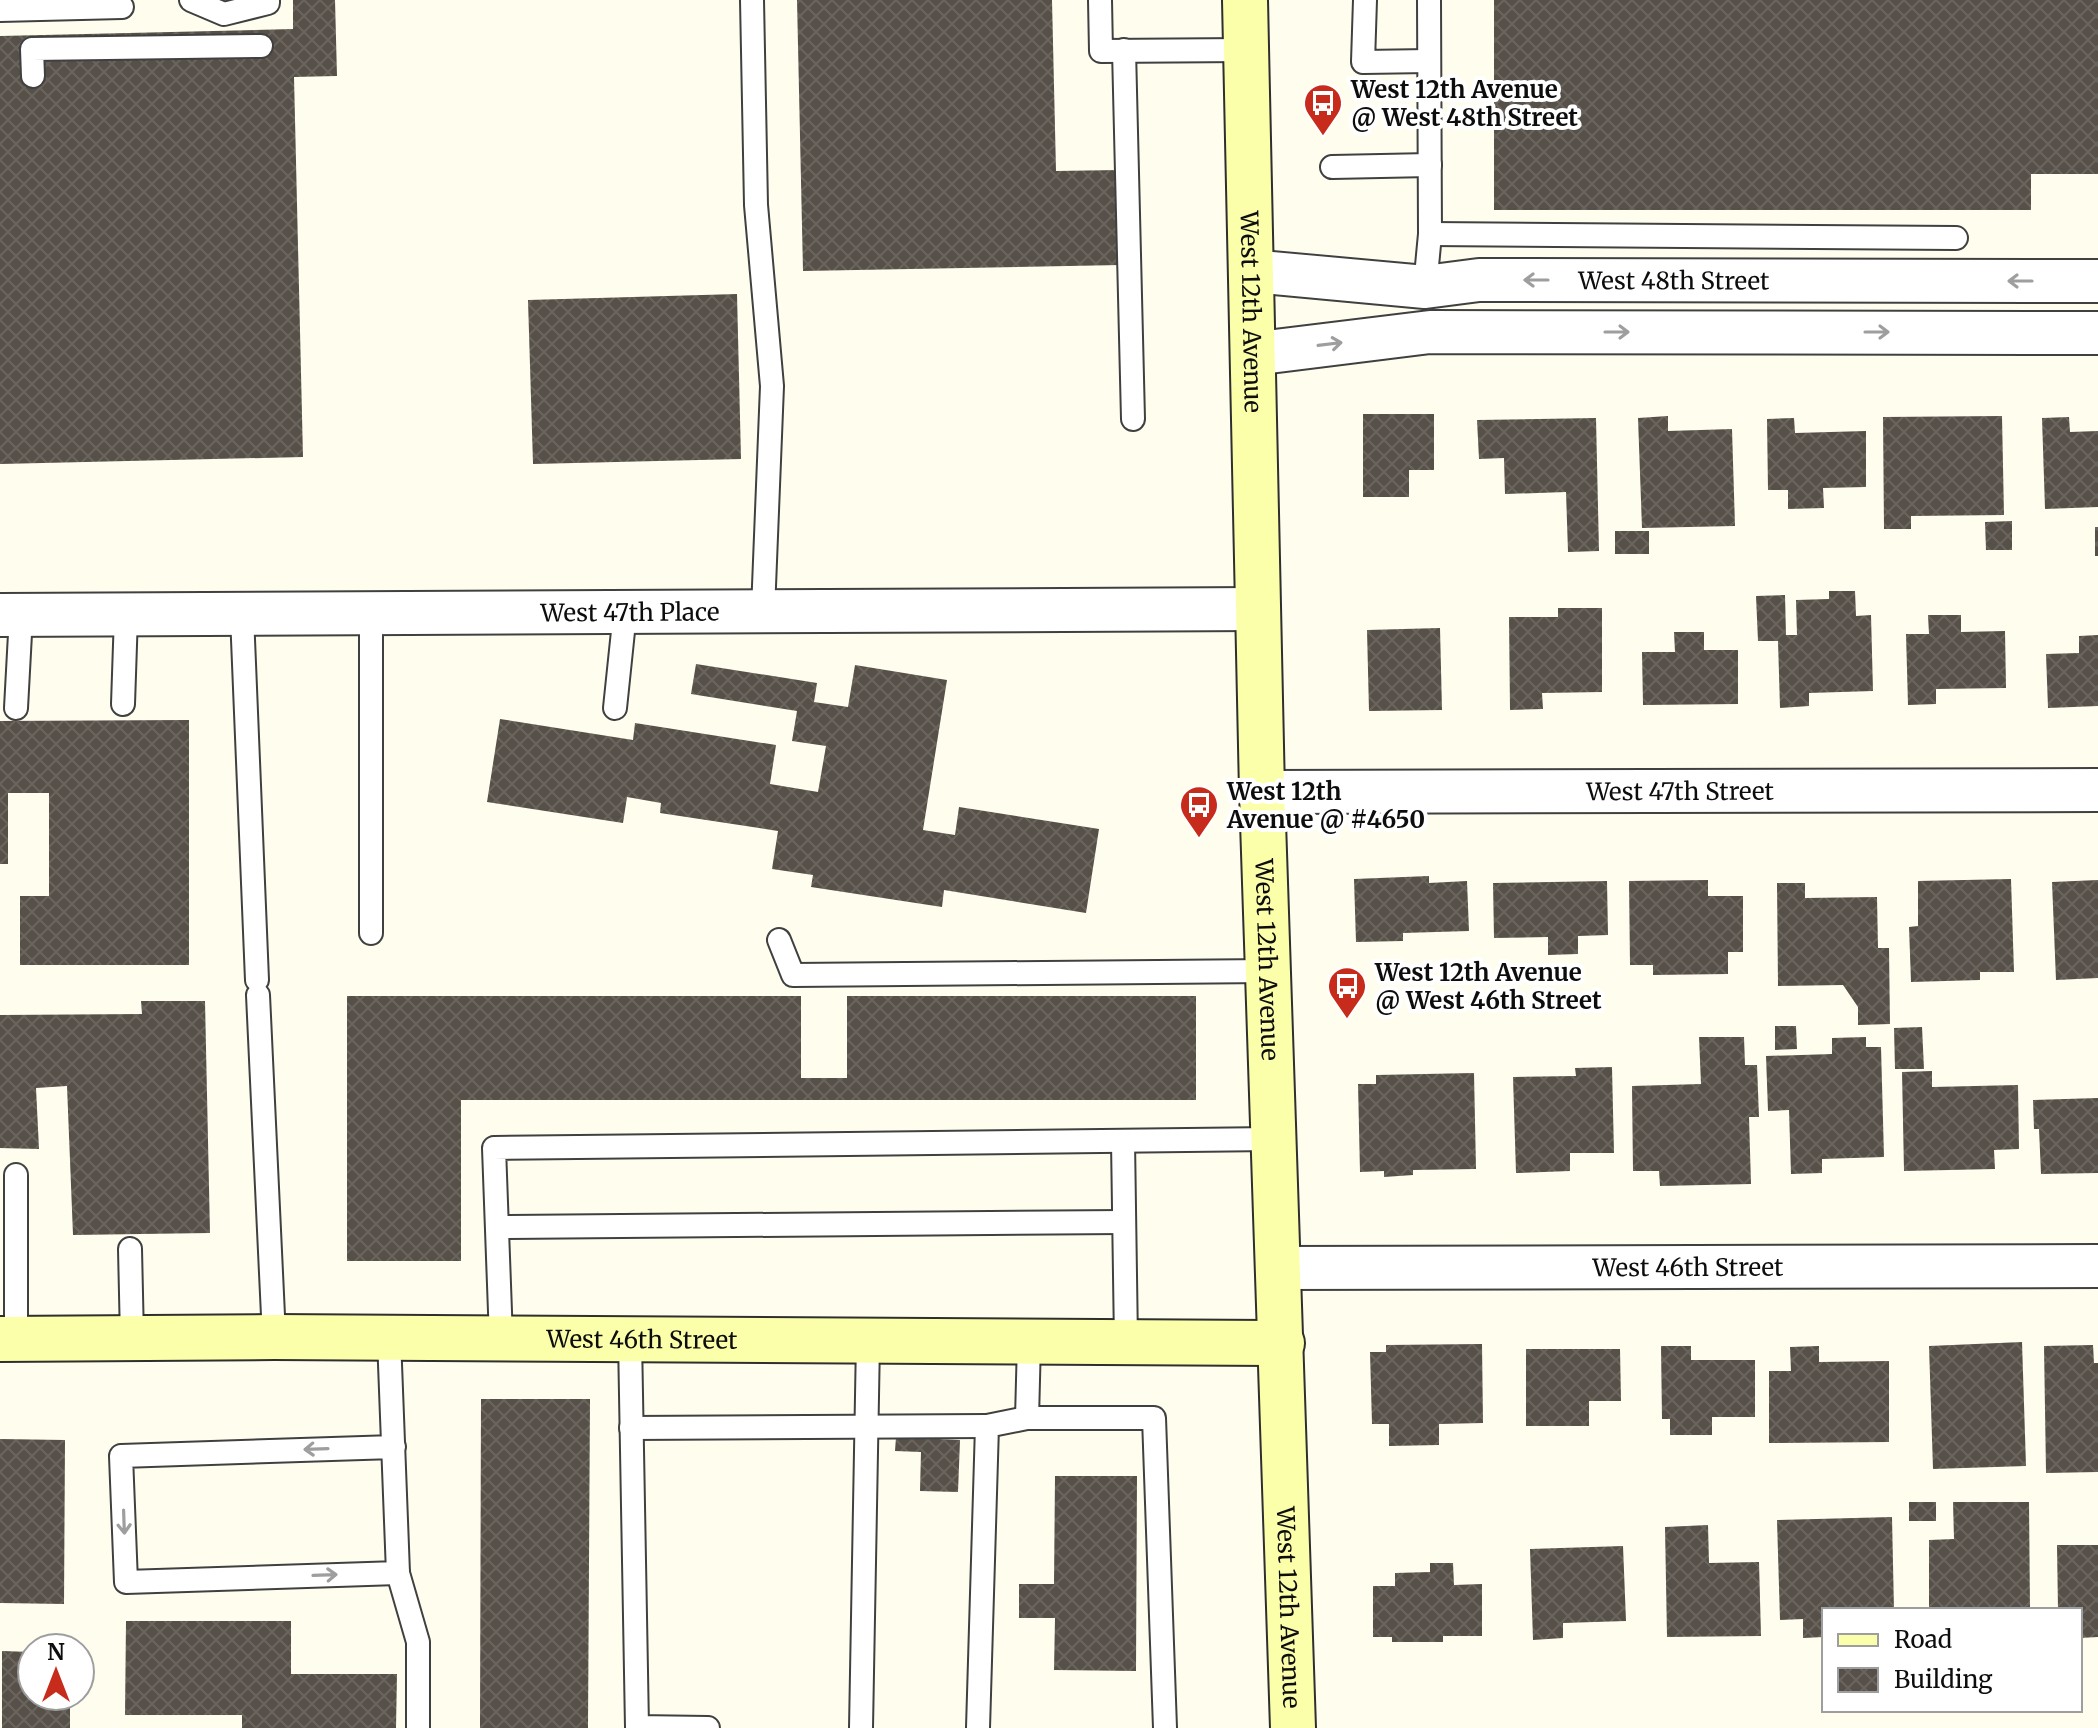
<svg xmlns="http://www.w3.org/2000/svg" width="2098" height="1728" font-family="Merriweather,serif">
<defs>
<pattern id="building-cross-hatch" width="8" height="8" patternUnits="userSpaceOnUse" patternTransform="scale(2)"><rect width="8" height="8" fill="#575049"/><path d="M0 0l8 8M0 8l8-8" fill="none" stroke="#6a645f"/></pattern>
</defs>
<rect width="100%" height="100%" fill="#fffeee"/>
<g fill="url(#building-cross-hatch)">
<polygon points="293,0 335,0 337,76 294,77 303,457 0,464 0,36 293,29"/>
<polygon points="797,0 1052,0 1056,171 1119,170 1121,265 803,271"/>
<polygon points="1494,0 2098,0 2098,174 2031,174 2031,210 1494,210"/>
<polygon points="737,294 741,459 533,464 528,300"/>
<polygon points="1363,414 1434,414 1434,470 1409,470 1409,497 1363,497"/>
<polygon points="1668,416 1668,431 1732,429 1735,526 1642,528 1638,418"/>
<polygon points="2002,416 2004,515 1911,516 1911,529 1884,529 1883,417"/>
<polygon points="2069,417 2070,432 2098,431 2098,507 2045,509 2042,418"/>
<polygon points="1596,418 1599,551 1568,552 1566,492 1505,494 1504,458 1479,459 1477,420"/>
<polygon points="1794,418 1795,433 1866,431 1866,487 1823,488 1824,508 1788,509 1788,490 1768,490 1767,419"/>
<polygon points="2012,521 2012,550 1986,550 1985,522"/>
<rect x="2095" y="527" width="3" height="29"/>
<rect x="1615" y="531" width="34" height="23"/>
<polygon points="1829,591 1855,591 1856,616 1871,615 1873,691 1809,693 1809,706 1780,708 1778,641 1758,641 1756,596 1785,595 1786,635 1797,635 1796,600 1829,599"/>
<polygon points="1558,608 1602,608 1602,692 1542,693 1543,709 1510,710 1509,617 1558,617"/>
<polygon points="1928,615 1961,615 1961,632 2005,631 2006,688 1936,689 1936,704 1908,705 1906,634 1929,634"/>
<polygon points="1440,628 1442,710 1369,711 1367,630"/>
<polygon points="1674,632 1704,632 1704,650 1738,650 1738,704 1643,705 1642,652 1675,652"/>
<polygon points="2098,635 2098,706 2048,708 2046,654 2079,653 2079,636"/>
<polygon points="696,664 817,683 814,702 848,707 855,665 947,680 923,830 955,835 959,807 1099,829 1086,913 944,890 942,907 811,887 813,875 772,869 778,831 660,813 661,803 627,797 623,823 487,802 500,719 633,740 635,723 776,745 770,784 818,792 826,746 792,741 797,711 691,694"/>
<polygon points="189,720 189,965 20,965 20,896 49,896 49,793 8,793 8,864 0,864 0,721"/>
<polygon points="1429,876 1429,883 1467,881 1469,931 1403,933 1403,941 1356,942 1354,879"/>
<polygon points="2011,879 2014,972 1980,972 1980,980 1911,982 1909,927 1918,926 1918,881"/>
<polygon points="1708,880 1708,896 1743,896 1743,952 1728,952 1728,974 1653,975 1653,965 1630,965 1629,881"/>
<polygon points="2098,880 2098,978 2056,980 2052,882"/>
<polygon points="1607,881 1608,935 1578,936 1578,954 1548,955 1548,937 1494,938 1493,883"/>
<polygon points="1777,883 1805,883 1805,898 1877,897 1878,948 1889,948 1890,1024 1858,1025 1858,1007 1843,985 1778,986"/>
<polygon points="347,996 801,996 801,1078 847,1078 847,996 1196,996 1196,1100 461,1100 461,1261 347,1261"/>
<polygon points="141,1001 205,1001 210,1233 73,1235 67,1086 36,1088 39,1149 0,1148 0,1015 142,1014"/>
<polygon points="1775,1026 1796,1026 1797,1049 1775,1050"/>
<polygon points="1922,1027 1924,1069 1895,1069 1894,1028"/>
<polygon points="1699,1037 1744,1037 1745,1065 1757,1065 1759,1117 1749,1117 1751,1184 1660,1186 1659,1171 1633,1171 1632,1086 1701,1084"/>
<polygon points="1866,1037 1866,1047 1881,1047 1884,1157 1822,1159 1822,1173 1791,1174 1789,1110 1768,1111 1766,1056 1832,1054 1832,1038"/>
<polygon points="1612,1067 1614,1153 1570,1153 1570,1171 1516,1173 1513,1077 1576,1076 1575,1068"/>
<polygon points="1932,1071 1932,1087 2018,1085 2019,1149 1994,1150 1995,1169 1904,1171 1902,1072"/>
<polygon points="1474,1073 1476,1169 1413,1170 1413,1175 1384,1177 1384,1171 1360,1172 1358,1084 1376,1084 1376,1075"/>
<polygon points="2098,1098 2098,1173 2041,1174 2039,1129 2034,1129 2033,1100"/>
<polygon points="2022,1342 2026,1466 1933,1469 1929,1346"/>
<polygon points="1482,1344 1483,1423 1439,1424 1439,1445 1389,1446 1389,1424 1372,1424 1370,1352 1386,1352 1386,1345"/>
<polygon points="2093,1345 2094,1363 2098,1363 2098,1472 2046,1473 2044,1346"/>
<polygon points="1661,1346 1691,1346 1691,1360 1755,1360 1755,1417 1712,1417 1712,1435 1670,1435 1670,1419 1662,1419"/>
<polygon points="1819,1346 1819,1362 1889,1361 1889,1442 1769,1443 1769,1371 1791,1371 1790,1347"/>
<polygon points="1526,1349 1620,1349 1621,1401 1589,1401 1589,1426 1526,1426"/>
<polygon points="481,1399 590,1399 588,1728 480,1728"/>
<polygon points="896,1437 960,1440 958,1492 920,1491 921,1452 895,1451"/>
<polygon points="0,1439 65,1440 64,1604 0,1603"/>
<polygon points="1055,1476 1137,1476 1136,1671 1054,1670 1055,1618 1019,1618 1019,1584 1054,1584"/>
<rect x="1909" y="1502" width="27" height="19"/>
<polygon points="1953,1502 2029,1502 2030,1610 1929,1610 1929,1540 1954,1539"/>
<polygon points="1892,1517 1894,1610 1824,1610 1824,1637 1803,1638 1803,1619 1780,1620 1777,1520"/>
<polygon points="1708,1525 1709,1563 1759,1562 1761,1636 1667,1637 1665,1527"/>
<polygon points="2057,1545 2098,1545 2098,1637 2080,1638 2080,1610 2058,1610"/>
<polygon points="1623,1546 1626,1621 1563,1623 1563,1638 1533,1640 1530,1549"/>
<polygon points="1430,1563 1453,1563 1454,1585 1482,1584 1482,1636 1443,1636 1443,1642 1392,1642 1392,1637 1373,1637 1373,1586 1395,1586 1395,1573 1430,1572"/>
<polygon points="126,1621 291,1621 291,1674 397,1674 396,1728 242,1728 242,1715 125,1715"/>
<polygon points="2,1651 32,1652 32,1696 70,1696 70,1728 2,1728"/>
</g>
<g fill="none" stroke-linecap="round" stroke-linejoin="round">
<g stroke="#404040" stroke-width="26">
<g id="lane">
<polyline points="191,0 224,14 268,3 268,0"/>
<polyline points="752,0 756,205 772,386 763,611"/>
<polyline points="1100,0 1101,51 1246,50"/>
<polyline points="1365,0 1363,62 1429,61"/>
<polyline points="0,10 122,7"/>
<polyline points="1124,50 1133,419"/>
<polyline points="33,76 32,49 261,46"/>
<polyline points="1332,167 1430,165"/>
<polyline points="1430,234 1956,238"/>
<polyline points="1425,287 1430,234 1429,0"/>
<polyline points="242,615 257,980"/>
<polyline points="123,704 126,615"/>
<polyline points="16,708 21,615"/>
<polyline points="615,708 625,612"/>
<polyline points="371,933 371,613"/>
<polyline points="779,940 793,975 1269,971"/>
<polyline points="258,995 274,1337"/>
<polyline points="1123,1141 1126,1342"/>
<polyline points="497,1227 1124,1222"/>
<polyline points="130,1249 132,1338"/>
<polyline points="389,1338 398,1573 126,1582 121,1456 394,1447"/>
<polyline points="16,1339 16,1175"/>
<polyline points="501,1339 494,1148 1275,1139"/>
<polyline points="630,1339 637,1727 708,1728"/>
<polyline points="1029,1342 1027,1418 1154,1418 1165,1728"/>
<polyline points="631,1428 987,1426"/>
<polyline points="398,1573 418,1642 418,1728"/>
<polyline points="861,1728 868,1341"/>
<polyline points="978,1728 987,1426 1027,1418"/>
</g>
</g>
<g stroke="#404040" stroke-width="46">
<g id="street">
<path id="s1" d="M1251 271 1425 287 1479 280 2098 281"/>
<polyline points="1252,354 1430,332 2098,333"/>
<path id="s2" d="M0 615 1258 609"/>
<path id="s3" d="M1262 792 2098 790"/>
<path id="s4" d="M1280 1268 2098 1266"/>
</g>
</g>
<g stroke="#2f2f2f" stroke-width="48">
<g id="secondary">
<path id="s5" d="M1245 0 1262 792 1293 1728"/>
<path id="s6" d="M0 1339 274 1337 1282 1343"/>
</g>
</g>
<use href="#lane" stroke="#fff" stroke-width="22"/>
<use href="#street" stroke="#fff" stroke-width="42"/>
<use href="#secondary" stroke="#fcffa9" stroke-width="44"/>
</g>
<defs><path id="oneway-shaft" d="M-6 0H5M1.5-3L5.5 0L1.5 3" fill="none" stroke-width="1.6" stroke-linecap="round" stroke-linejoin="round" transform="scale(2)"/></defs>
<g stroke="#9e9e9e">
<use href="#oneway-shaft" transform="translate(1536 280) rotate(-180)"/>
<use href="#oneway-shaft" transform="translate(2020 281) rotate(-180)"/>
<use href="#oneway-shaft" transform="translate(1617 332)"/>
<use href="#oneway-shaft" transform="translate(1877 332)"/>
<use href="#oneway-shaft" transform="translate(1330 344) rotate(-7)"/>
<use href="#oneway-shaft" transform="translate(316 1449) rotate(178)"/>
<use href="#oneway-shaft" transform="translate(124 1522) rotate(88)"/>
<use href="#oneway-shaft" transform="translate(325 1575) rotate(-2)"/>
</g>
<defs>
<g id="bus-pin" transform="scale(2)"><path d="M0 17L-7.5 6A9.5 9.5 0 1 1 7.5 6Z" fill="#c72b1b" stroke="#fff"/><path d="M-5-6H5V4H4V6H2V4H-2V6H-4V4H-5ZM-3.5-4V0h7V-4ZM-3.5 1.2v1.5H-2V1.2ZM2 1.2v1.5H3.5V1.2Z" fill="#fff"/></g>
</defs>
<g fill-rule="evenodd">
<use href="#bus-pin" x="1323" y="103"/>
<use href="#bus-pin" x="1199" y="805"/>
<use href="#bus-pin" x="1347" y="986"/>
</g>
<g text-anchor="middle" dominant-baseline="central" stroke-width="8" stroke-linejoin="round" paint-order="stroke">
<g font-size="24" font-weight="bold" fill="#0d0d0d" stroke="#fff" text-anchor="start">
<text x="1351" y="89">West 12th Avenue<tspan x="1351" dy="28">@ West 48th Street</tspan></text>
<text x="1227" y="791">West 12th<tspan x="1227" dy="28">Avenue @ #4650</tspan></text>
<text x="1375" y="972">West 12th Avenue<tspan x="1375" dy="28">@ West 46th Street</tspan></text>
</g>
<g font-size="24" fill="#0d0d0d" stroke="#fff">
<text stroke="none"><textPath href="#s1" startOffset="424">West 48th Street</textPath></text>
<text stroke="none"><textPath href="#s5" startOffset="312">West 12th Avenue</textPath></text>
<text stroke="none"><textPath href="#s2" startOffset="630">West 47th Place</textPath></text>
<text stroke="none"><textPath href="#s3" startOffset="418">West 47th Street</textPath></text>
<text stroke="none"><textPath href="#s5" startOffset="960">West 12th Avenue</textPath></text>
<text stroke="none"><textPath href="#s4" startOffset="408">West 46th Street</textPath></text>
<text stroke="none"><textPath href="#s6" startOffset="642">West 46th Street</textPath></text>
<text stroke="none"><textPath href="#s5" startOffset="1608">West 12th Avenue</textPath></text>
</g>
</g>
<rect x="1822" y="1608" width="260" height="104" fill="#ffffff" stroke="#9e9e9e" stroke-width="2"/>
<rect x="1838" y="1634" width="40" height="12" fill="#fcffa9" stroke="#9e9e9e" stroke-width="2"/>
<text x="1894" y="1648" font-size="24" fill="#0d0d0d">Road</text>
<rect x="1838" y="1668" width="40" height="24" fill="url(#building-cross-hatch)" stroke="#9e9e9e" stroke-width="2"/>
<text x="1894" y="1688" font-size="24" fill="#0d0d0d">Building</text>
<g transform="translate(56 1672)"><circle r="38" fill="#ffffff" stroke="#9e9e9e" stroke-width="2"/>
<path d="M0-6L14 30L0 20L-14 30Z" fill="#c72b1b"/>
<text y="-12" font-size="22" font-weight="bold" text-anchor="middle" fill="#0d0d0d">N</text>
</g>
</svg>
